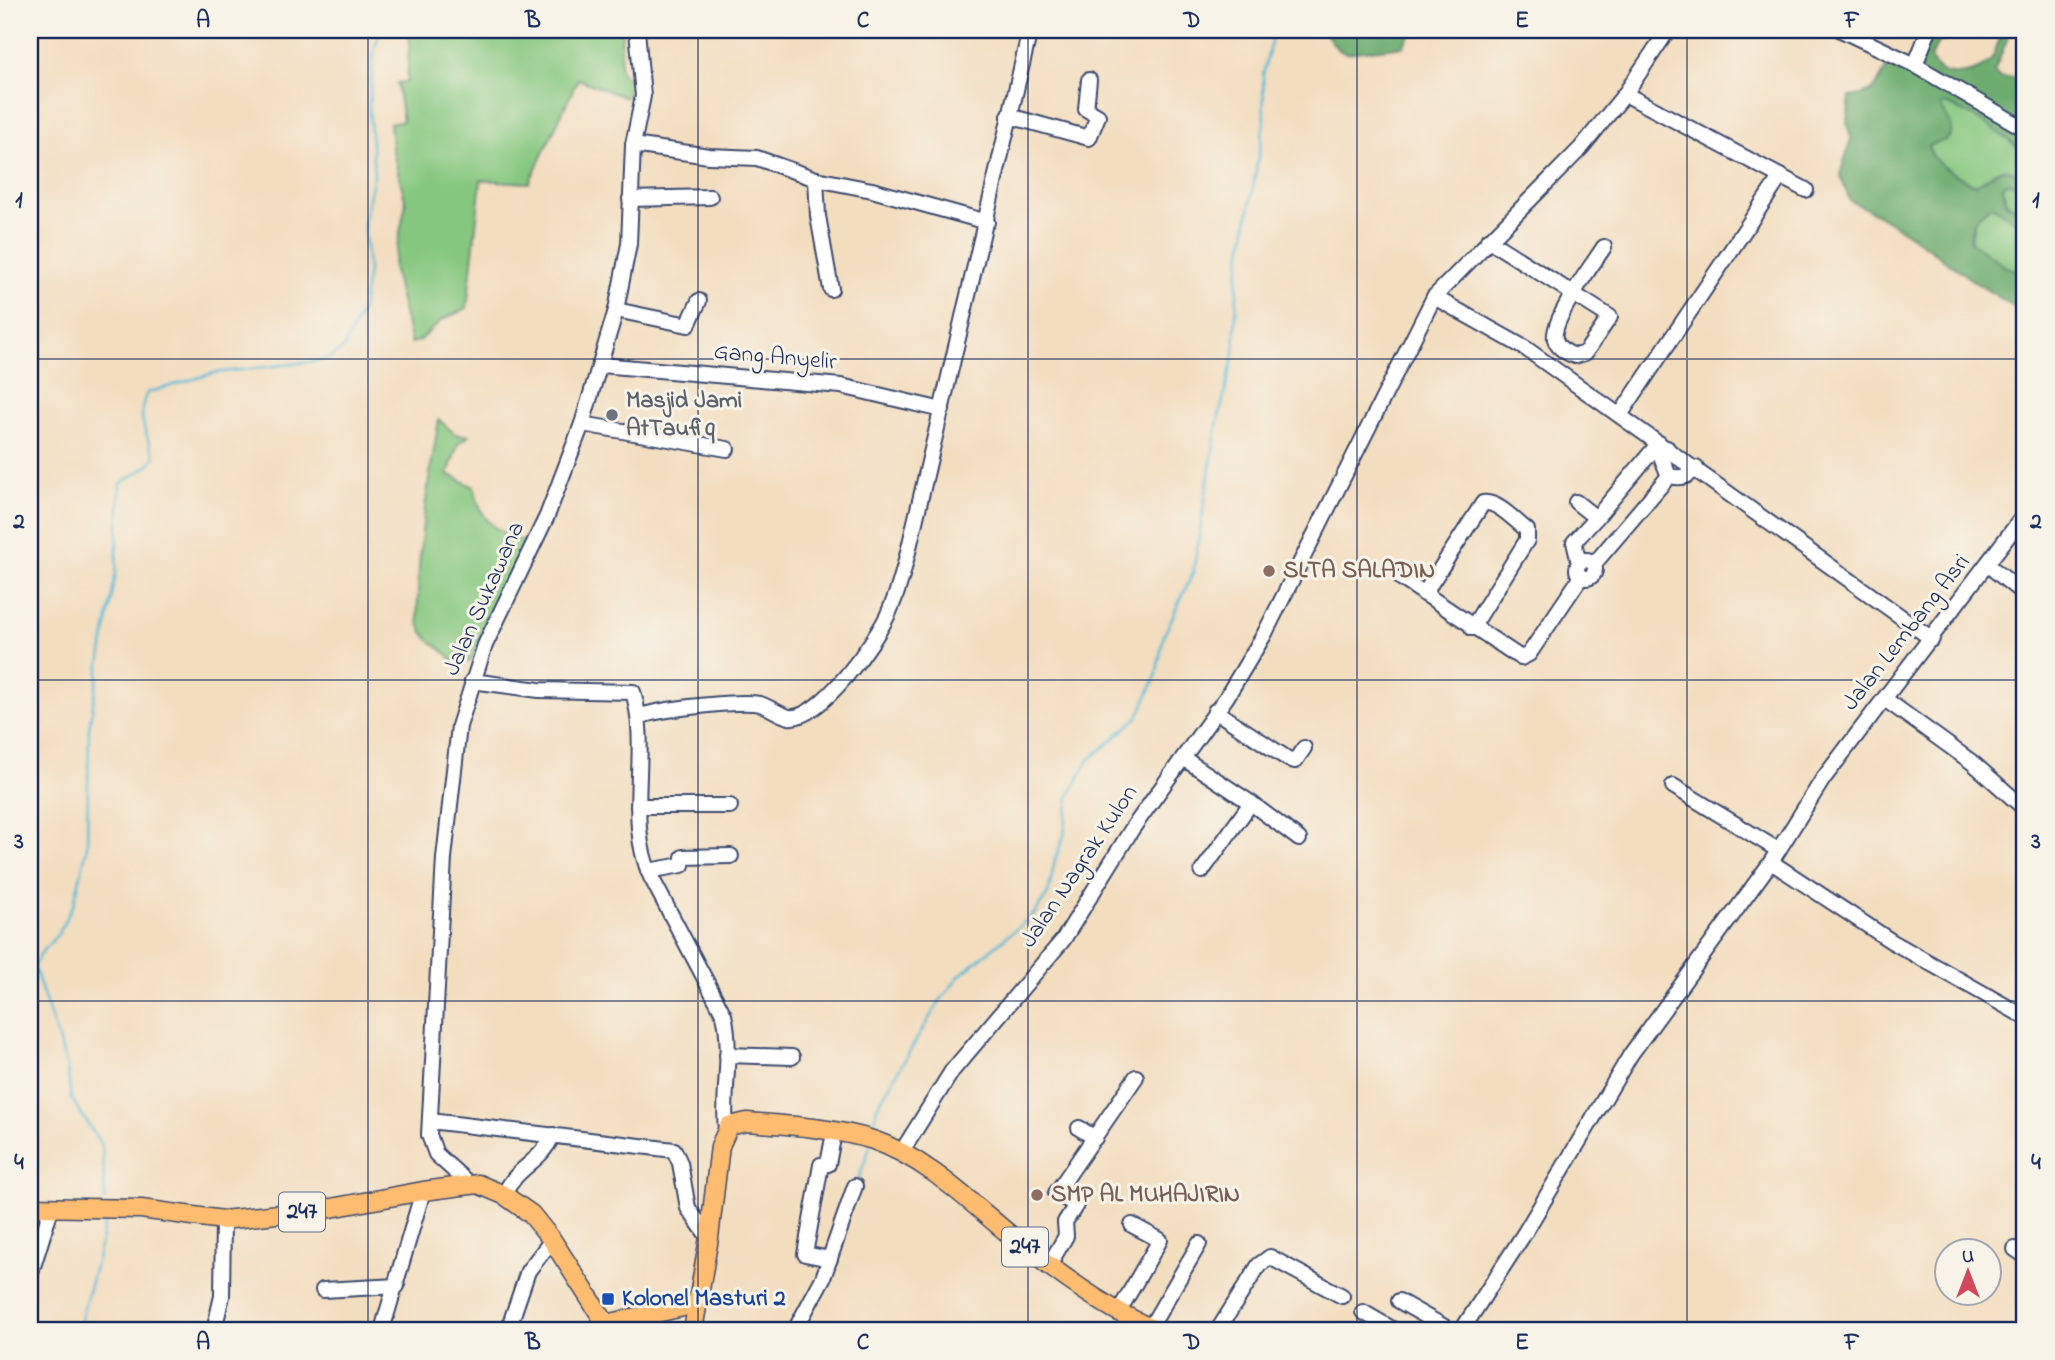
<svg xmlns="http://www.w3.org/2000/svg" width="2055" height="1360" font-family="'Indie Flower',sans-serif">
<rect width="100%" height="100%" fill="#f7f3e8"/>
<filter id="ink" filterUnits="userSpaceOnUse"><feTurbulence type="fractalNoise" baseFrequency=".0143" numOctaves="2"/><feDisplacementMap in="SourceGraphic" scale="14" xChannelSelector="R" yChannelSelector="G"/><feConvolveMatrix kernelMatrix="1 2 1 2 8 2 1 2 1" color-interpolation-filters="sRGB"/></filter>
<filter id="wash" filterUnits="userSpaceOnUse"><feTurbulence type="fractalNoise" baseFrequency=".00686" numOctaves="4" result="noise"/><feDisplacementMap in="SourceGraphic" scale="28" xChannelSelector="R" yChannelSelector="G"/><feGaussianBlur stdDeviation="1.57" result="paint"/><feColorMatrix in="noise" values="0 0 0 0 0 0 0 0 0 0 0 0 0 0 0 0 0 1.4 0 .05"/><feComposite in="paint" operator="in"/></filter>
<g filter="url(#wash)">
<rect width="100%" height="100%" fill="#f3ddbf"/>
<g fill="#86c77f" stroke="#507b6e" stroke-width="2">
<polygon points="410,30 622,30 620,69 631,83 626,98 578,79 529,183 481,180 467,308 442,320 419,341 411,343 393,267 406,203 392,148 390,123 403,121 397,83 407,82"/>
<path d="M1945 103C1976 115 1999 133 2025 152V179C1996 160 2002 172 1976 185 1959 176 1933 165 1928 146 1933 143 1940 143 1945 140 1962 131 1943 115 1940 106Z"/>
<path d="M2009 182 2025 188V212C2011 208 2003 203 2002 187Z"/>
<polygon points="1988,207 1994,207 2025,229 2025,273 2006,267 1971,242 1975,219"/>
<path d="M439 420 455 434 469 436 458 444 448 474 474 487C482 524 493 529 526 543L488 619 471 661 455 664C446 647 428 646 420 626 416 616 418 606 418 595 419 535 429 478 439 420Z"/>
</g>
<g fill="#6cac6e" stroke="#446e66" stroke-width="2">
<polygon points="1323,30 1412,30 1403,46 1347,53 1338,50"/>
<path d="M1946 30 1963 32 1964 37 1938 42 1931 57C1938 82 1972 76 1988 63 1997 55 1995 42 2004 34L2008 35 2007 40 1994 72 2000 78 2018 77 2025 69V152C1999 133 1976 115 1945 104L1940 106C1944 115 1961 131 1944 140 1940 143 1933 143 1928 146 1933 166 1959 176 1975 185 2002 173 1996 159 2025 179L2024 189 2009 182 2002 187 2007 204 2025 212V229L1994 207H1988C1977 216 1968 226 1971 242L2006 267 2025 273V313C2007 302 1987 291 1969 278 1930 249 1895 221 1850 201L1840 175 1851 139 1847 122 1850 97C1876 94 1876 88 1887 65L1905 68 1919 75 1925 42 1932 31Z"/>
</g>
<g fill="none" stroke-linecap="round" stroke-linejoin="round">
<g stroke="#57bad6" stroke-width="2.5">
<polyline points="873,1132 877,1107 937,1005 959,976 1034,914 1048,894 1055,860 1064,836 1069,796 1088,761 1138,717 1156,676 1164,635 1193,573 1217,425 1234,354 1238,274 1264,123 1263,74 1274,30"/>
<polyline points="857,1183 870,1147"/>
<path d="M105 1200 102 1146 71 1098 67 1066 34 967 40 954 58 934 74 903 87 848 89 728 116 572 120 484 149 465 155 457C147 436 135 415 147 393L214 373 326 360 343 349 362 310 368 271 364 222 374 174 369 106 375 47 381 30"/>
<path d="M79 1330C86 1291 102 1254 105 1214"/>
</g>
</g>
</g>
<g filter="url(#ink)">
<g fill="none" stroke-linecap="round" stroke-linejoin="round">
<g stroke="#3b496d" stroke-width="18">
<g id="minor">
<polyline points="1841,30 1915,65 2025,129"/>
<polyline points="1915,65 1929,30"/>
<polyline points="1625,94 1806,190"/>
<polyline points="1009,116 1089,138 1098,116 1086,109 1089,80"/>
<polyline points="633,145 709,156 757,158 816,179 872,190 987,222"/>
<polyline points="816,179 818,216 831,289"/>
<polyline points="630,199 710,197"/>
<path d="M1488 240 1610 317 1585 353 1575 356C1567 353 1557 348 1555 339 1551 320 1593 264 1604 247"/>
<polyline points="1434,297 1525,348 1932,639"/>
<polyline points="616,310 688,325 699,301"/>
<polyline points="601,365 841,386 942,410"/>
<polyline points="1620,415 1781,176"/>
<polyline points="582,424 727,449"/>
<path d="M1667 448 1662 459 1669 476C1681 479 1688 477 1696 468"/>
<polyline points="1576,502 1596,518 1659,443"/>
<circle cx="1586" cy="569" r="9"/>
<polyline points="1579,563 1574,542 1596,518"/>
<polyline points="1594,564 1669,476"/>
<polyline points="1988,565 2025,595"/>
<polyline points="1401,578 1521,658 1529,654 1581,577"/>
<path d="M1424 594 1483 503C1498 501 1515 521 1527 530V540L1472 628"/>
<path d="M472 681 539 690 633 692C651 752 624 818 651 877L724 1015C733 1052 722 1092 726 1130"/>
<polyline points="1886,700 1973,763 2025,809"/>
<polyline points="1215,711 1288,759 1295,761 1304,748"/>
<path d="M639 717C656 709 742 700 760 704 770 707 779 715 789 717 820 721 878 638 889 612 900 588 906 561 912 535L1027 43"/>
<polyline points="1183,758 1251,803 1299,839"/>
<polyline points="1673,786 1778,850"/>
<polyline points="638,806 730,806"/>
<polyline points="1771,862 1891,941 2025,1017"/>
<polyline points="648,871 682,865 683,857 731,856"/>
<polyline points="1202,871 1251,803"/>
<polyline points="727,1055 792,1057"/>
<polyline points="430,1121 674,1150 680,1163 688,1208 709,1238"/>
<polyline points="1079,1128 1095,1138"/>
<polyline points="901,1153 952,1071 1063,940 1132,829 1226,698 1264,635 1434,297 1581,148 1625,94 1668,30"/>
<polyline points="469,1184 436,1154 429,1135 444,858 459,726 485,645 547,516 582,424 616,310 629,244 633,145 643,96 637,30"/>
<path d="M504 1195C518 1164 539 1165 553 1135"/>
<polyline points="2015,1249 2025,1256"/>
<polyline points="830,1259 805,1254 821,1165 828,1164 834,1133"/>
<polyline points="1049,1265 1066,1236 1065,1222 1076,1205 1056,1193 1136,1077"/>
<polyline points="30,1276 51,1209"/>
<polyline points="323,1290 397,1286"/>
<polyline points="1399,1301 1450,1330"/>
<polyline points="1119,1311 1160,1240 1132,1225"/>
<polyline points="1363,1312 1394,1330"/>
<polyline points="1150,1328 1199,1244"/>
<polyline points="214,1330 222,1296 223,1220"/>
<polyline points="382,1330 423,1191"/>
<polyline points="508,1330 528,1271 552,1240"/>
<polyline points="795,1330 823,1278 855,1186"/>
<polyline points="1218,1330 1259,1265 1270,1257 1342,1296"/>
<polyline points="1462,1330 1524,1234 1631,1054 1771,862 1823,779 2025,514"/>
<polyline points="2020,1330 2025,1322"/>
</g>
</g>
<g stroke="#3b496d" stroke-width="21">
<g id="major">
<polyline points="30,1207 141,1209 223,1220 331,1208 423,1191 478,1184 504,1195 531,1214 552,1240 610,1330"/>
<polyline points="606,1324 697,1304"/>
<path d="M693 1330 709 1238 720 1146 729 1126 747 1122C787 1125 834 1128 873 1140 929 1159 976 1208 1021 1244 1061 1276 1108 1310 1155 1330"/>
</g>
</g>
<use href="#minor" stroke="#fff" stroke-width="14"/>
<use href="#major" stroke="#fdbc70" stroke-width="18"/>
</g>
</g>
<path fill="none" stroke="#1b2f5e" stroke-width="2" stroke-opacity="0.55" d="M368 30V1330M698 30V1330M1028 30V1330M1357 30V1330M1687 30V1330M30 359H2025M30 680H2025M30 1001H2025"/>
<circle fill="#6b7280" stroke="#f7f3e8" stroke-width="2.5" cx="612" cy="415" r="7"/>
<g fill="#8d6e63" stroke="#f7f3e8" stroke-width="2.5">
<circle cx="1269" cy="571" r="7"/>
<circle cx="1037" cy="1195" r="7"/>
</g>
<rect fill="#1a4fb4" stroke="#f7f3e8" stroke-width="2.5" x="601" y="1292" width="14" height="14" rx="3.5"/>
<g text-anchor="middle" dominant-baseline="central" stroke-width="6" stroke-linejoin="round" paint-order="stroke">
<g fill="#f7f3e8" stroke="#5d6a87" stroke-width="2">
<rect x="279" y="1192.5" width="46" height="39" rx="5"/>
<rect x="1002" y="1227.5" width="46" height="39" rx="5"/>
</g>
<g font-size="23" font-weight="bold" fill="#1b2f5e">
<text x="302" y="1212">247</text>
<text x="1025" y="1247">247</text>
</g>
<g font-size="24" fill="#1b2f5e" stroke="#f7f3e8">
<text transform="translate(775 358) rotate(5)">Gang Anyelir</text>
<text transform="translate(485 599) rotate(-66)">Jalan Sukawana</text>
<text transform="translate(1907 633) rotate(-52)">Jalan Lembang Asri</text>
<text transform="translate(1080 867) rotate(-56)">Jalan Nagrak Kulon</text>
</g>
<g font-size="24" font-weight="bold" fill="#5b616d" stroke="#f7f3e8" text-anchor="start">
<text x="626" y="401">Masjid Jami<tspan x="626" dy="28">AtTaufiq</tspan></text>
</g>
<g font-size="24" font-weight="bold" fill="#785e54" stroke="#f7f3e8" text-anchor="start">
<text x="1283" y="571">SLTA SALADIN</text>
<text x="1051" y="1195">SMP AL MUHAJIRIN</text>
</g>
<g font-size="24" font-weight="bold" fill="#164399" stroke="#f7f3e8" text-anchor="start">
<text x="622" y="1299">Kolonel Masturi 2</text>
</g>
</g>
<rect width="2055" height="1360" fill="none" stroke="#f7f3e8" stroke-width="77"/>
<g transform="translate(1968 1272)"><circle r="33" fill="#f7f3e8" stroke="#9fa5b1" stroke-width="2"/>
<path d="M0-5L12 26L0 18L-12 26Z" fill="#d1495b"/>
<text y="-10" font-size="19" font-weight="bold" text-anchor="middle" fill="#1b2f5e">U</text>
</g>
<rect x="38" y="38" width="1978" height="1284" fill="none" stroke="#1b2f5e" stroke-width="2.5"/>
<g font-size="23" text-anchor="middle" font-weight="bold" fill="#1b2f5e">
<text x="203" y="27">A</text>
<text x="533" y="27">B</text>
<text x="863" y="27">C</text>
<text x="1192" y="27">D</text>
<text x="1522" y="27">E</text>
<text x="1852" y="27">F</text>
<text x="19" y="207">1</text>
<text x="2036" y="207">1</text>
<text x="19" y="528">2</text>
<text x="2036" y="528">2</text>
<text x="19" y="848">3</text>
<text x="2036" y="848">3</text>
<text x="19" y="1169">4</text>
<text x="2036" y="1169">4</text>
<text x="203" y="1349">A</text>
<text x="533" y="1349">B</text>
<text x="863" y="1349">C</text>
<text x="1192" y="1349">D</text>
<text x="1522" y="1349">E</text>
<text x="1852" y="1349">F</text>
</g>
</svg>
